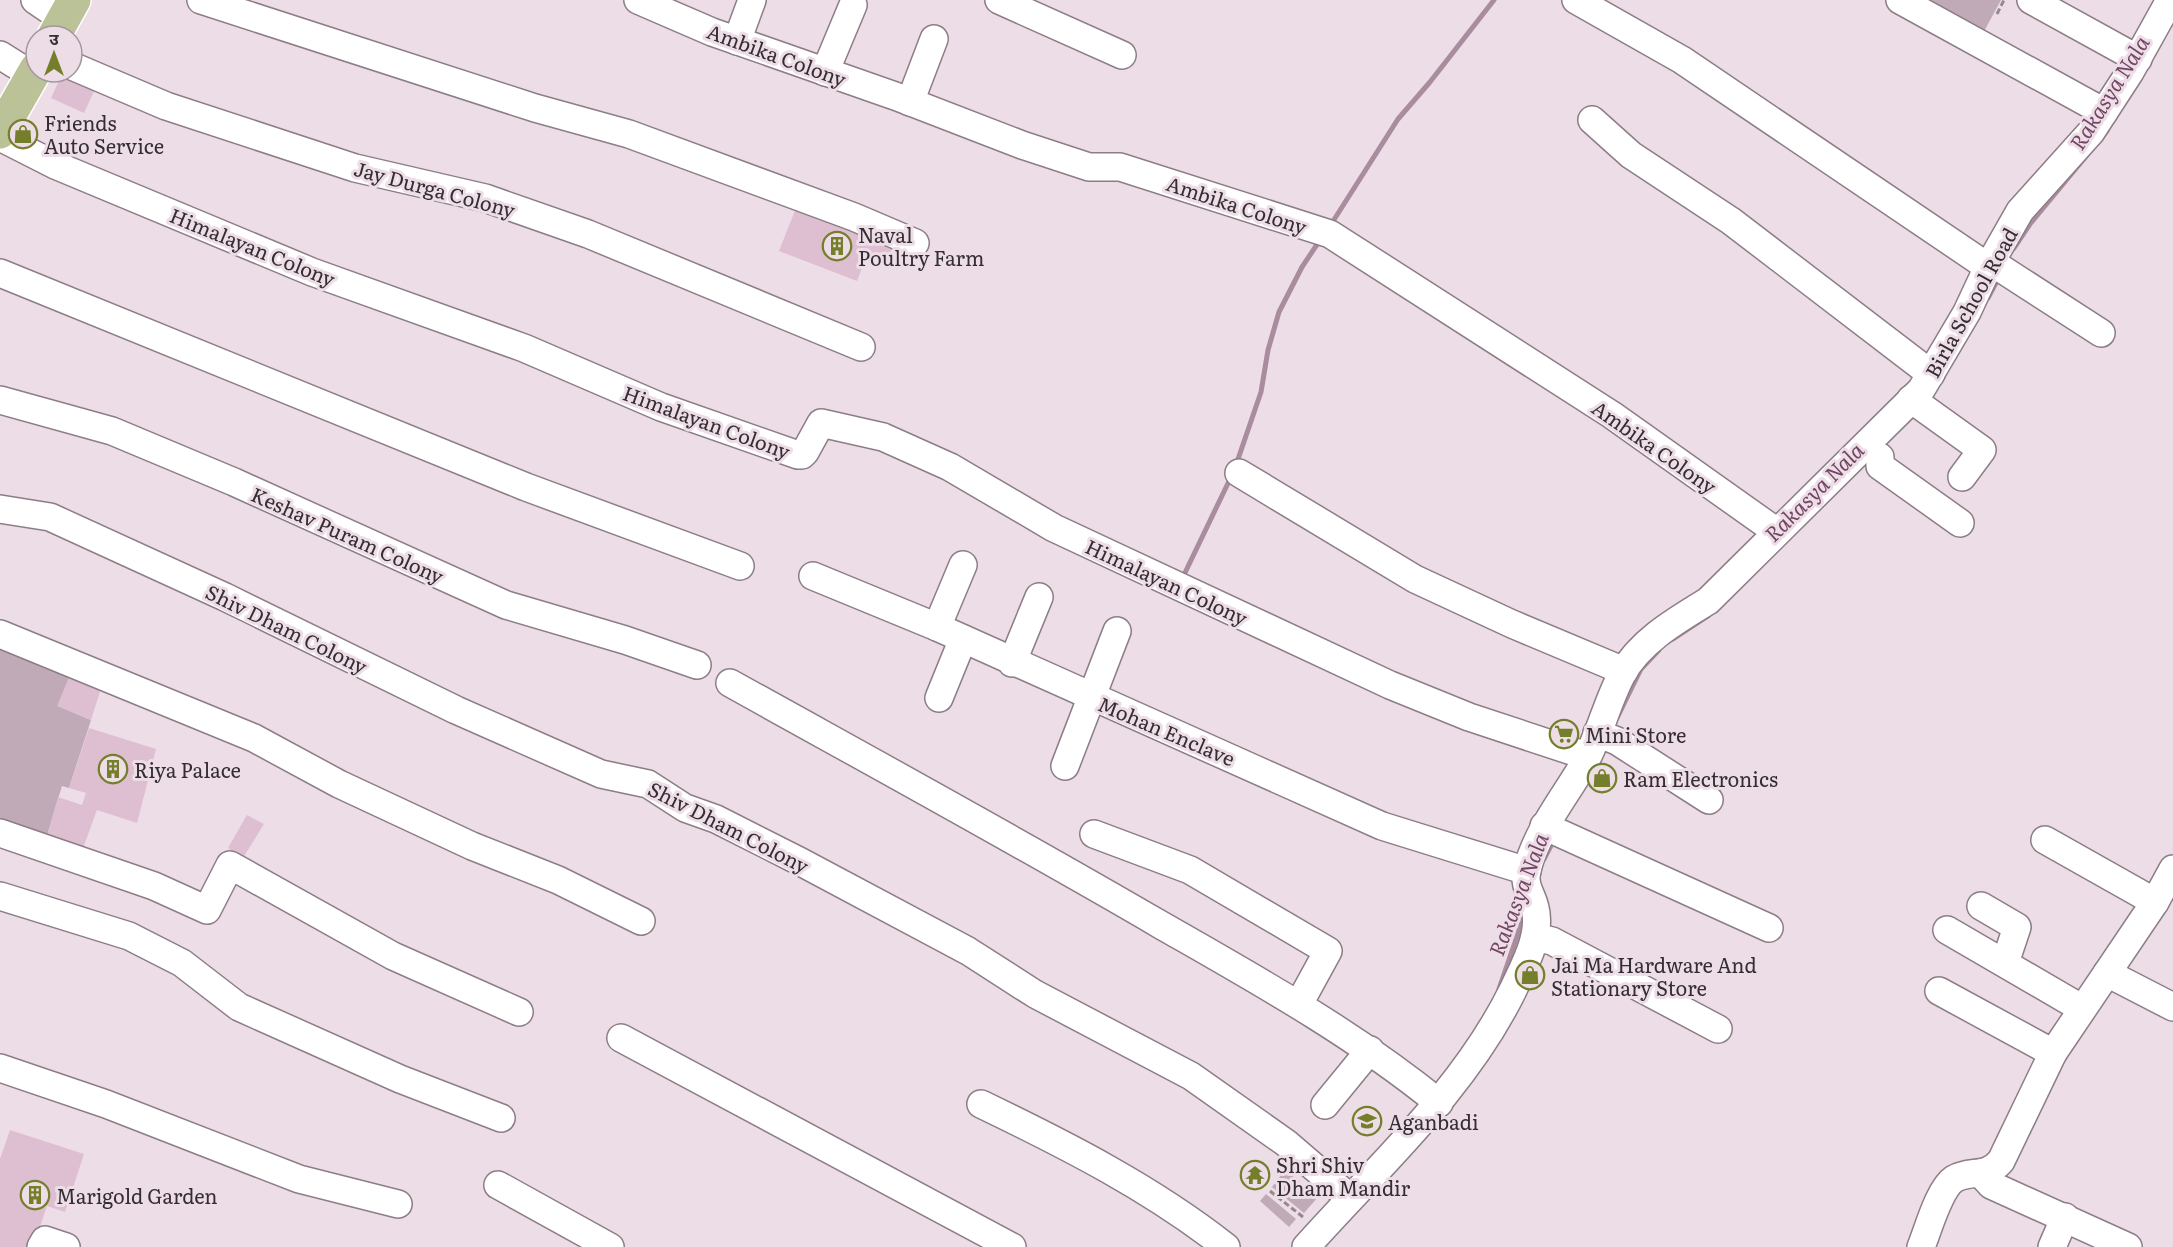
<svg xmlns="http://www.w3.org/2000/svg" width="2173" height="1247" font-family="Literata,'Noto Sans Devanagari',serif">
<rect width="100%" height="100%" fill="#eddde7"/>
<g fill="#c0aab7">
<polygon points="1907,0 2001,0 1981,37"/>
<polygon points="0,641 72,670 58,706 91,720 69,788 62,786 46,839 0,824"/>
<polygon points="1285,1170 1318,1197 1304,1213 1272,1187"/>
<polygon points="1266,1194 1296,1219 1289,1227 1260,1201"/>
</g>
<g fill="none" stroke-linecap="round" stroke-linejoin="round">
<g stroke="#a98c9e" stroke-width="5">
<polyline points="1330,226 1398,119 1430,82 1494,0"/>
<polyline points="2014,248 2030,224 2107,131"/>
<polyline points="1988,298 1999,277"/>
<polyline points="1236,465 1261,392 1268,350 1279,312 1302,267 1320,240"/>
<polyline points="1182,579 1231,477"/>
<polyline points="1673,639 1708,616"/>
<polyline points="1617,718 1641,669 1659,650"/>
<polyline points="1544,859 1555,838"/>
<polyline points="1499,989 1525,913"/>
</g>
</g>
<g fill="#debfd2">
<polygon points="63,72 99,80 84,113 51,98"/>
<polygon points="798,203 895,240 885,267 865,260 857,281 779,251"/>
<polygon points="72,670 103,682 91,720 57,706"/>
<polygon points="89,728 156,749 137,823 97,810 82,851 46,839 58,797 82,805 86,793 69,788"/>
<polygon points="247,815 264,824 243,858 228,848"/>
<polygon points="10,1130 84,1154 65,1212 47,1206 33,1247 0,1247 0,1159"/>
<polygon points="1251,1160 1257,1164 1260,1160 1269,1167 1263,1174 1268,1178 1261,1186 1255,1182 1250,1189 1242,1183 1246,1177 1241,1171"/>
</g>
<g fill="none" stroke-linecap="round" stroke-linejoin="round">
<g stroke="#8c7d86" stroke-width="30">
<g id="minor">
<polyline points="35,0 63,19"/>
<polyline points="201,0 535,108 629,134 854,217 915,243"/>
<polyline points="638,0 712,32 895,96 1022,145 1089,167 1120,167 1330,234 1612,415 1777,532"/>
<polyline points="999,0 1122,55"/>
<polyline points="1576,0 1682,60 1988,267"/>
<polyline points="1900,0 2104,112"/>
<polyline points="2031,0 2138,59"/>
<polyline points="737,41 752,0"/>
<polyline points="0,55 32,75"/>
<polyline points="72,66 166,106 355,168 485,198 588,234 861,347"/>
<polyline points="825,72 853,5"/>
<polyline points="910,102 934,39"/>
<polyline points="1592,120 1631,155 1731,221 1931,374"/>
<polyline points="0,137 55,165 312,272 524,348 661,407 798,455 802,455 805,452 821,423 883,437 950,467 1054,528 1390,685 1469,717 1587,756"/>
<polyline points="1991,262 2101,333"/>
<polyline points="0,273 526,487 740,566"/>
<polyline points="1911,399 1982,450 1962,477"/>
<polyline points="0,400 112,431 234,482 506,605 625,640 697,665"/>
<polyline points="1880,457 1880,466 1960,523"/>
<polyline points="1239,473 1415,579 1512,624 1624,671"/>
<polyline points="0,509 50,517 225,597 456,710 601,774 648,784 685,808 716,819 799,861 968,951 1035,994 1191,1076 1286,1143 1350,1198"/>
<polyline points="813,576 937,627 1382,826 1527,871"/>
<polyline points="937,627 963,565"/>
<polyline points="0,634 254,738 339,784 472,846 558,880 641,921"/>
<polyline points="1012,663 1039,597"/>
<path d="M730 683C874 763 1019 842 1161 925 1257 980 1353 1033 1439 1103"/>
<polyline points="939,698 963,639"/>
<polyline points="1597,733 1617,741 1709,800"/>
<polyline points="1065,766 1117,631"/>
<polyline points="1544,826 1769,928"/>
<polyline points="0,833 154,886 207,910 230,865 393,956 519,1012"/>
<polyline points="1094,834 1190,870 1328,951 1299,1004"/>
<polyline points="2045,840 2155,902"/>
<polyline points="0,896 129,936 182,963 239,1007 400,1079 501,1118"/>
<polyline points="1981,906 2017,927 2005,963"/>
<polyline points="1947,930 2081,1008"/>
<polyline points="1535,937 1552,941 1718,1029"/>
<polyline points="2107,973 2173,1007"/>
<polyline points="1939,991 2053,1053"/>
<polyline points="621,1038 1012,1247"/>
<polyline points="0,1068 106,1104 299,1179 398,1204"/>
<path d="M981 1104C1066 1145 1151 1188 1226 1247"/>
<polyline points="1325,1105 1370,1050"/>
<polyline points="1981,1174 1991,1185 2128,1247"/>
<polyline points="498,1185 610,1247"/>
<polyline points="41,1247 45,1240 66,1247"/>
<path d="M1306 1247C1379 1165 1464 1090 1513 990 1524 966 1542 935 1535 908 1532 894 1523 886 1527 870 1537 830 1565 797 1585 762 1600 734 1607 702 1622 674 1640 641 1677 620 1708 601L1921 390 1967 312 1988 267 2020 211 2091 132 2130 72 2170 0"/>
<path d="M1921 1247C1928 1230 1939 1189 1954 1179 1972 1169 1985 1179 2001 1161L2053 1053 2155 902 2173 869"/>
<polyline points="2052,1247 2065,1217"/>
</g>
</g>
<g stroke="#fff" stroke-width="36">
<g id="major">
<polyline points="54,36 74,0"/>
<polyline points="0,132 36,69"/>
</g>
</g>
<g stroke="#958990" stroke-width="3" stroke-dasharray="6 3" stroke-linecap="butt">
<polyline points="1997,14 2004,0"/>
<polyline points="1270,1191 1303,1217"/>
</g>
<use href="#minor" stroke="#fff" stroke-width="27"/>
<use href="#major" stroke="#bcc298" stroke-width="33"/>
</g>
<defs>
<g id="shop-ring" transform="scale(1.5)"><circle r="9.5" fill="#eddde7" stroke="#757f2b" stroke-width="1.5"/><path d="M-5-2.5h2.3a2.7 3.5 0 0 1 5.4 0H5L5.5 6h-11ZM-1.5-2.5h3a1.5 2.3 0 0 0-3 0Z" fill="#757f2b"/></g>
<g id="building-ring" transform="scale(1.5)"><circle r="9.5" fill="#eddde7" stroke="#757f2b" stroke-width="1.5"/><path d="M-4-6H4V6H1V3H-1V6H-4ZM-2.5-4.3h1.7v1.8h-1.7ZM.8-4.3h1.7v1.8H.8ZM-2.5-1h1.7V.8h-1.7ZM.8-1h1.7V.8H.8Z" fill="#757f2b"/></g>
<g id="supermarket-ring" transform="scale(1.5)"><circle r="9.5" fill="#eddde7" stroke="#757f2b" stroke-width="1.5"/><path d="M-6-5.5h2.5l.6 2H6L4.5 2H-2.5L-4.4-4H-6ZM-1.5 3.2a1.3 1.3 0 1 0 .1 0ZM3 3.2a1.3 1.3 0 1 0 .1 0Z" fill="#757f2b"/></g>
<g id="school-ring" transform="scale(1.5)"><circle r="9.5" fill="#eddde7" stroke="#757f2b" stroke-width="1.5"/><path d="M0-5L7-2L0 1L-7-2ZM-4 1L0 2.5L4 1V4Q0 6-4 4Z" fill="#757f2b"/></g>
<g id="temple-ring" transform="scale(1.5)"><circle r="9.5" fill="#eddde7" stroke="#757f2b" stroke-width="1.5"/><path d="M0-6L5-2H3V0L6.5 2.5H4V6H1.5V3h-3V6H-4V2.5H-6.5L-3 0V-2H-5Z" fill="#757f2b"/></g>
</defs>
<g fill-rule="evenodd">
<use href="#shop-ring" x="23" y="134"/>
<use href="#building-ring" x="837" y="246"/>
<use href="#supermarket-ring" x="1564" y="734"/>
<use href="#building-ring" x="113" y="769"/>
<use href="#shop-ring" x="1602" y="778"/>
<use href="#shop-ring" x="1530" y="975"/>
<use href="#school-ring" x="1367" y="1121"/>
<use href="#temple-ring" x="1255" y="1175"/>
<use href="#building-ring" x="35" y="1195"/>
</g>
<g text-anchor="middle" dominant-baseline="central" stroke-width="6" stroke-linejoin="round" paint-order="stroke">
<g font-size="20" fill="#342d31" stroke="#eddde7">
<text transform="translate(777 54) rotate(20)">Ambika Colony</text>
<text transform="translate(435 188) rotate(15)">Jay Durga Colony</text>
<text transform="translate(1237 204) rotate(18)">Ambika Colony</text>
<text transform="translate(253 246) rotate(22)">Himalayan Colony</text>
<text transform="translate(1970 302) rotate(-61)">Birla School Road</text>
<text transform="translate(707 421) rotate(20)">Himalayan Colony</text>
<text transform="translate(1655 446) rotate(35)">Ambika Colony</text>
<text transform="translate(348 534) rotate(24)">Keshav Puram Colony</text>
<text transform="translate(1167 581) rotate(25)">Himalayan Colony</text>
<text transform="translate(287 628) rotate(26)">Shiv Dham Colony</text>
<text transform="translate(1167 730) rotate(23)">Mohan Enclave</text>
<text transform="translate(729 826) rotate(27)">Shiv Dham Colony</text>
</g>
<g font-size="20" fill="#342d31" stroke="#eddde7" text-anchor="start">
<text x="44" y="122">Friends<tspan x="44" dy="23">Auto Service</tspan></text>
<text x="858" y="234">Naval<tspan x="858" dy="23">Poultry Farm</tspan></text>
<text x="1585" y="734">Mini Store</text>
<text x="134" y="769">Riya Palace</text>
<text x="1623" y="778">Ram Electronics</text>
<text x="1551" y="964">Jai Ma Hardware And<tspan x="1551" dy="23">Stationary Store</tspan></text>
<text x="1388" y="1121">Aganbadi</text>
<text x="1276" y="1164">Shri Shiv<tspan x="1276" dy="23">Dham Mandir</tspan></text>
<text x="56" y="1195">Marigold Garden</text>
</g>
<g font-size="21" font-style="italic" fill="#724663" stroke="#eddde7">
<text transform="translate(2108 92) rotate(-58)">Rakasya Nala</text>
<text transform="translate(1813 491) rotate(-45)">Rakasya Nala</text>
<text transform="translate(1517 894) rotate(-69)">Rakasya Nala</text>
</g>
</g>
<g transform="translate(54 54)"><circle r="28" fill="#eddde7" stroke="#a3979e" stroke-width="1.5"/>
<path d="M0-4.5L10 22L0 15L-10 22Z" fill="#757f2b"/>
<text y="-9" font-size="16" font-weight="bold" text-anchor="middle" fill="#342d31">उ</text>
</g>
</svg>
